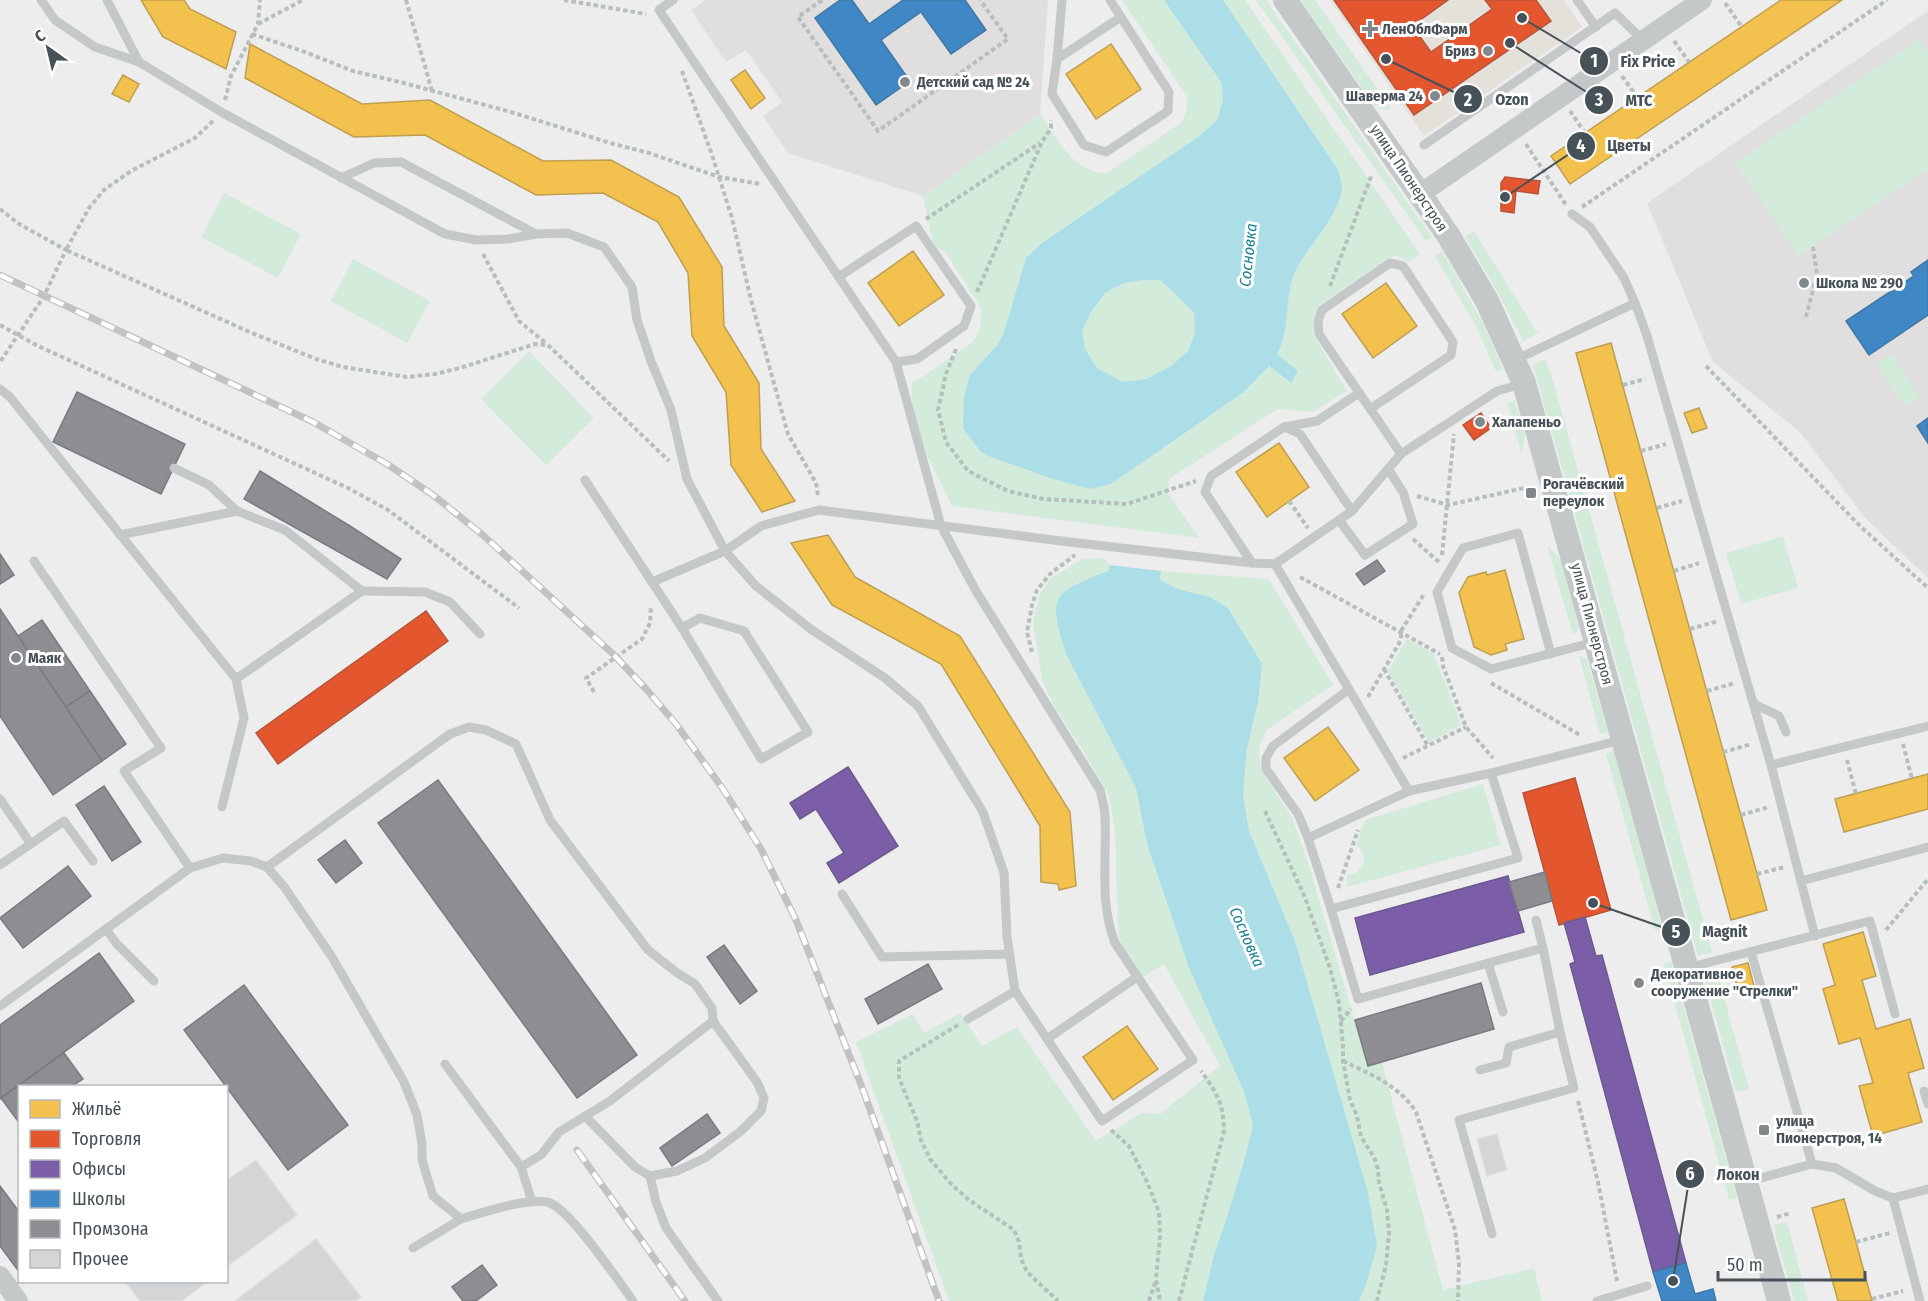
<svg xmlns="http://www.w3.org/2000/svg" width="1928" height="1301" font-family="'Fira Sans Condensed',sans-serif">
<rect width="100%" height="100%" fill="#eeeded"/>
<polygon fill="#e4e0da" points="1330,0 1564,0 1582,27 1424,136"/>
<g fill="#e0dedf">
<polygon points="706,0 1048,0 1040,114 923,196 788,153 763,116 782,102 746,50 726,62 691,10"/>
<polygon points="1928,11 1928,578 1866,519 1800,432 1713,362 1647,203"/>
</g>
<g fill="#d3ebda">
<path d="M1122 0H1164L1221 82 1223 100 1217 120 1198 137 1039 245 1026 258 1004 332 998 344 985 357 1111 484 1244 392 1269 366 1290 383 1298 371 1277 355C1292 329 1283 297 1296 270 1309 245 1341 214 1342 186 1342 180 1339 174 1337 168L1223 0H1245L1420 254 1408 262 1397 256 1390 257 1320 305 1313 319 1314 336 1347 391 1313 412 1278 409 1169 479 1168 493 1199 538 952 506C934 467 907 426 912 382L924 376 969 345 977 336 981 324V308L946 253 933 244 923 196 1040 114C1057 138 1074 174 1107 173L1182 122 1187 108 1186 95Z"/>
<polygon points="1256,0 1266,0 1432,237 1426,241"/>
<polygon points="1300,0 1315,0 1391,108 1387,110 1374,105"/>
<polygon points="1919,39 1928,52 1928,169 1799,256 1735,163"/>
<polygon points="224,193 301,234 278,278 201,237"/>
<polygon points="1474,231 1538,333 1523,341 1498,293 1465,237"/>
<polygon points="1442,251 1484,325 1503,369 1496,372 1477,328 1435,256"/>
<polygon points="353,259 430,301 407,343 331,301"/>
<polygon points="1146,280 1160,280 1175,294 1194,313 1195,333 1188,351 1171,366 1146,379 1123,382 1097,368 1085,349 1082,331 1091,312 1105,293 1124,283"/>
<polygon points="529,351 594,418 546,465 481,399"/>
<polygon points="1892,354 1920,397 1905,407 1876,364"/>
<polygon points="1545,359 1552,377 1712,952 1698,956 1533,365"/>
<polygon points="1514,400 1525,433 1522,455 1507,403"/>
<polygon points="1783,536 1798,588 1741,604 1726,553"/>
<polygon points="1547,545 1561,560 1579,628 1573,635"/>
<polygon points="1104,558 1110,565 1108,571 1075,584 1055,616 1067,656 1136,788 1147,844 1189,968 1245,1094 1253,1125 1244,1161 1228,1214 1214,1255 1203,1301 949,1301 856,1042 913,1014 924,1033 961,1013 982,1046 1017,1027 1096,1141 1141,1113 1160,1114 1220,1066 1164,964 1143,977 1122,949 1118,925 1115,831 1109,796 1084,752 1053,704 1042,679 1033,622 1039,596 1050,579 1082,559"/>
<polygon points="1161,571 1269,579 1333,685 1291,713 1266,731 1259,748 1260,763 1264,775 1292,817 1310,869 1368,1066 1382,1062 1443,1290 1534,1268 1542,1301 1359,1301 1367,1282 1377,1246 1368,1192 1295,941 1249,831 1243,794 1247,749 1258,702 1237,624 1228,608 1210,597 1178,589 1160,580"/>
<polygon points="1407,639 1434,654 1461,725 1429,742 1388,671"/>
<polygon points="1579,656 1587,659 1608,732 1600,734"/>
<polygon points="1614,751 1662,928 1655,930 1606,754"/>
<polygon points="1483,784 1501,845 1347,887 1347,875 1357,872 1364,863 1363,852 1356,845 1365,820"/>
<polygon points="1671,962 1737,1198 1729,1200 1664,964"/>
<polygon points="1717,971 1749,1089 1736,1092 1704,975"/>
<polygon points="1787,1222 1808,1301 1794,1301 1773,1225"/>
</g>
<g fill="#abdee6" fill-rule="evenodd">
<path d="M1164 0H1223L1337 168C1339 174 1342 180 1342 186 1341 214 1309 245 1296 270 1283 297 1292 329 1277 354L1298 371 1291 383 1269 366 1244 392 1111 484 1091 489 1053 479 991 457 980 451 963 428 964 397 970 375 998 344 1004 332 1026 258 1039 245 1198 137 1217 120 1223 100 1221 82ZM1146 280H1160L1175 294 1194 313 1195 333 1188 351 1171 366 1146 379 1123 382 1097 368 1085 349 1082 331 1091 312 1105 293 1124 283Z"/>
<path d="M1110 565 1161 571 1160 580 1178 589 1210 597 1228 608 1262 664 1258 702 1247 749 1243 794 1249 831 1295 941 1368 1192 1377 1246 1367 1282 1359 1301H1203L1214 1255 1228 1214 1244 1161 1253 1125 1245 1094 1189 968 1147 844 1136 788 1067 656C1047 596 1051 593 1108 571Z"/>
</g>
<g fill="#f2c14e" stroke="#be9f51" stroke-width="1.5">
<polygon points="141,0 184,0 190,9 236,32 226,69 163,37"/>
<polygon points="1781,0 1842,0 1570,184 1551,156"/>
<polygon points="250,44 362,104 430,100 543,161 611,160 679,197 722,267 724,326 759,383 761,449 795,501 762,512 731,465 726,392 692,336 688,273 658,222 603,193 536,195 425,135 354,137 245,78"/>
<polygon points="1111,44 1141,89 1096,119 1066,74"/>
<polygon points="745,70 765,98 751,109 731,80"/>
<polygon points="123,75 139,84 129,102 112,94"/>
<polygon points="913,251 944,295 899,326 868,283"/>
<polygon points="1386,283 1417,326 1373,358 1342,314"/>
<polygon points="1611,343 1767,910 1731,920 1576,353"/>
<polygon points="1699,408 1707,428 1692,433 1684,413"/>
<polygon points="1279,443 1309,487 1267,517 1236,472"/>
<polygon points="828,535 855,577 960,636 1070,812 1076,886 1059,890 1058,884 1041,882 1040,826 941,664 832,605 791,543"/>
<polygon points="1505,570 1524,639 1505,644 1507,650 1491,655 1474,647 1459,593 1468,577 1486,572 1487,575"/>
<polygon points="1328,727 1359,770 1315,801 1284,758"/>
<polygon points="1928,774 1928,809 1844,832 1835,799"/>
<polygon points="1863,932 1876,976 1862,980 1876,1029 1910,1019 1924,1068 1908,1073 1922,1122 1873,1136 1859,1086 1873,1083 1860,1038 1839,1044 1823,989 1835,985 1823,944"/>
<polygon points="1748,963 1756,994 1740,997 1732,967"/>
<polygon points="1127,1026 1158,1069 1113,1100 1083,1057"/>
<polygon points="1844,1199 1856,1242 1872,1301 1838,1301 1812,1208"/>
</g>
<g fill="#e4572e" stroke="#b5553b" stroke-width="1.5">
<polygon points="1334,0 1448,0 1412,26 1431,52 1492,9 1485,0 1536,0 1551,21 1414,115"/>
<polygon points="1505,177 1540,181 1538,194 1516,191 1514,213 1501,211 1501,183"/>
<polygon points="1481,413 1491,428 1474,440 1463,425"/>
<polygon points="426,611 448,641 278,764 256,733"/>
<polygon points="1575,778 1611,910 1559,925 1523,793"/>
</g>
<g fill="#7b5ea7" stroke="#6b5a8f" stroke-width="1.5">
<polygon points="848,767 898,846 839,883 827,863 844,853 816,809 800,819 790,803"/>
<polygon points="1508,876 1524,932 1370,975 1355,918"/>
<polygon points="1585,917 1596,956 1602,955 1686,1263 1653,1272 1570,964 1575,962 1564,923"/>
</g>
<g fill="#3f88c5" stroke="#4178a4" stroke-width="1.5">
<polygon points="840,0 852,0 869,24 903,0 965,0 986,30 951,54 921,12 881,40 910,81 876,105 815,18"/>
<polygon points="1928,260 1928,315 1869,355 1846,321 1914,276 1911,272"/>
<polygon points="1928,418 1928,443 1917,426"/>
<polygon points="1686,1263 1695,1294 1713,1289 1716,1301 1662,1301 1653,1272"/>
</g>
<g fill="#8d8d92" stroke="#787b81" stroke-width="1.5">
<polygon points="77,392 185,444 161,494 53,442"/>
<polygon points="260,471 350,526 401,559 387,579 244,499"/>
<polygon points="0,554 14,575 0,584"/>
<polygon points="1377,560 1385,571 1364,585 1356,574"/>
<polygon points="0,609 102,761 53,795 0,716"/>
<polygon points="42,620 90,691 66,707 18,636"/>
<polygon points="90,691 126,744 102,761 66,707"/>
<polygon points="438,780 637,1055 577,1098 378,823"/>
<polygon points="104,786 141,842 112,861 76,805"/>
<polygon points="345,840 362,863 336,883 318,860"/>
<polygon points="68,866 91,896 23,948 0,918"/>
<polygon points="1545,872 1552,901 1518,911 1509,882"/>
<polygon points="724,945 757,991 740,1004 707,957"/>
<polygon points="99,953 134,1001 0,1099 0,1025"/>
<polygon points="928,964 942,989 878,1024 865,999"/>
<polygon points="1481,983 1494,1029 1368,1066 1355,1020"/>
<polygon points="244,985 348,1125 288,1170 184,1030"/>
<polygon points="64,1053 83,1079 72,1086 20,1086 20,1124 1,1098"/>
<polygon points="707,1114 720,1133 672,1166 660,1148"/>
<polygon points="0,1186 20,1213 20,1273 0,1246"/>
<polygon points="482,1265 497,1285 476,1301 463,1301 452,1287"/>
</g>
<g fill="#d4d5d6" stroke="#dfdfe0" stroke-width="1.5">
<polygon points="1497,1134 1507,1170 1487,1176 1477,1139"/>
<polygon points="256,1160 297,1215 226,1267 226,1181"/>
<polygon points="316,1239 361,1297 356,1301 235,1301"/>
<polygon points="125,1282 207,1282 181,1301 140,1301"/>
</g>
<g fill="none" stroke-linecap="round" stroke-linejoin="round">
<g stroke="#b5bfbc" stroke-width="4" stroke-dasharray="4.5 3" stroke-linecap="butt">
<polyline points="406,0 432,91"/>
<polyline points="564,0 646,14"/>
<polyline points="822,0 798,17 878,131 1008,39 980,0"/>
<polyline points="1725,3 1742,27"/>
<polyline points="258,24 303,0"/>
<polyline points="252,34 305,52 353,71 404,83 511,112 610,143 649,153 719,177 760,184"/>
<polyline points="1674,41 1689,62"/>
<polyline points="682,71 712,155 732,218 751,300 788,434 816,483 818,496"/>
<polyline points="1622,76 1637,97"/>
<polyline points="225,100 231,76 258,24 260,0"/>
<polyline points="1570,111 1585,133"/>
<polyline points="213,121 195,138 131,171 104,190 89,208 66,250 252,333 316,359 343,367 407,377 435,374 460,368 535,344 548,345 669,461"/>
<polyline points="1526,144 1566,205"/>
<polyline points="1582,207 1887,0"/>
<polyline points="0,209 19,224 66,250 44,296 0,362"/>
<polyline points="926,219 1040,143"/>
<polyline points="483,254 519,321 547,344"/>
<polyline points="1330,286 1372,174"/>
<polyline points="977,292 1042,142 1051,128 1051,120"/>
<polyline points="1806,317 1817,274 1813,247"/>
<polyline points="0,325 38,346 348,488 388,510 519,608"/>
<polyline points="956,349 946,374 938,410 946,442 968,471 1008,491 1044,499 1127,504 1196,481"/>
<polyline points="1706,366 1859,525 1928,588"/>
<polyline points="1623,385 1645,379"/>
<polyline points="1641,451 1666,444"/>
<polyline points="1417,496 1448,505 1524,488"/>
<polyline points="1289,501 1308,528"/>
<polyline points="1657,508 1682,501"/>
<polyline points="1413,539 1439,562"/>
<polyline points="1442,555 1454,434"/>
<polyline points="1674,571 1699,563"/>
<polyline points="1300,577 1440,654"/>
<polyline points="1690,629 1718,621"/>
<polyline points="1032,652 1027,632 1032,605 1037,590 1050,574 1075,555"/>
<polyline points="1442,657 1443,666 1466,727 1493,758"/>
<polyline points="1384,669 1428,746"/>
<polyline points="1491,683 1580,735"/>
<polyline points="1707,691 1735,683"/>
<polyline points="594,692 586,678 642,639 650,623 651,606"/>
<polyline points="1368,697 1401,640 1401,631 1424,594"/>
<polyline points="1903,744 1912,779"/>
<polyline points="1723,752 1752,744"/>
<polyline points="1403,758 1466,727"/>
<polyline points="1847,760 1856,794"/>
<polyline points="1265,811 1304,895 1330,968 1339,1003 1343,1046 1343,1061 1350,1100 1357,1116 1361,1137 1374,1157 1378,1169 1379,1183 1387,1210 1389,1233 1386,1265 1377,1301"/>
<polyline points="1741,815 1769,807"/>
<polyline points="1757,874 1785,867"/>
<polyline points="1338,888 1358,830"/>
<polyline points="1886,930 1928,879"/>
<polyline points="1341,1021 1351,1009"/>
<polyline points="958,1025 899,1061 899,1078 917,1121 921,1140 930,1159 951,1184 969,1200 1014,1230 1019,1242 1021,1259 1027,1272 1058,1301"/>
<path d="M1343 1061C1370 1074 1400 1086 1416 1112L1455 1230 1459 1263 1458 1301"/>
<polyline points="1578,1101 1598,1182 1617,1281"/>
<polyline points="1111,1130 1129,1146 1147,1182 1159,1212 1160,1236 1156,1279 1160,1301"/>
<polyline points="1777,1217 1791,1213"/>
<polyline points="1856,1242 1890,1233"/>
<polyline points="1872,1299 1903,1291"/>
<polyline points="1149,1301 1156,1280"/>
<path d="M1179 1301 1224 1131C1223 1102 1218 1095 1201 1071"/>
</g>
<g stroke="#c5c8c9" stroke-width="9">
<path d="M41 0 55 20 95 47 139 62 223 113 445 234 476 240 508 239 536 234 567 233 604 247 632 287 637 320 651 361 671 410 687 479 725 551 756 586 812 630 885 678 918 706 983 812 1004 873 1007 937 1015 991 1102 1121 1193 1060 1115 943C1099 902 1107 860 1105 817 1105 808 1102 799 1100 790L976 591 941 526 896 362 659 10 673 0"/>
<polyline points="107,0 139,62"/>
<polyline points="1110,0 1169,92 1168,111 1106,152 1084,145 1052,94 1057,59 1121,17"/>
<polyline points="1577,0 1596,27"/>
<polyline points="1057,59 1062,0"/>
<polyline points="1424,145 1615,13 1643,40"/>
<polyline points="341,178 374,163 401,162 536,234"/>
<polyline points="1572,214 1590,227 1624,278 1635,303"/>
<polyline points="840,276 916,226 971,306 964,326 917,359 896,362"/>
<polyline points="1515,360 1635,303 1647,336 1771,765 1815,936"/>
<polyline points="0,389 10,397 236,679 244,718 222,807"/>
<polyline points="1370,409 1451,355 1453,342 1403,266 1390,263 1322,310 1318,321 1319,334 1401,454"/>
<polyline points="1284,427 1317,421 1359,393"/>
<polyline points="174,468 209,485 237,511"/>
<polyline points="585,480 652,582"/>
<polyline points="1339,520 1365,555 1413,524 1403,492 1388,469"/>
<polyline points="120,535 237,511 285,530 362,591"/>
<polyline points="34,561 161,748 124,771 190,868"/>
<polyline points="1252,563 1205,492 1211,476 1284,427 1300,434 1352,511"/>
<polyline points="1275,564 1409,791"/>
<polyline points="682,628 700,618 744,631 808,732 761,759 682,628 652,582 725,551 761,526 819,510 1061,541 1252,563 1275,564 1352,511 1401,454 1497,391 1522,384"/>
<polyline points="1551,654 1518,533 1463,548 1437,592 1452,648 1491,669 1595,642"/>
<polyline points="236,679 362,591 425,592 450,602 480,634"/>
<polyline points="1753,702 1756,705 1779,716 1786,732"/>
<polyline points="1771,765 1928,726"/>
<polyline points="1491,773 1518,858 1331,909 1358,999 1543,948 1560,1032 1574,1088 1459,1120 1492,1234"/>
<polyline points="0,799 31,844"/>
<polyline points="1308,838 1409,791 1491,773 1621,740"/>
<polyline points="0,865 64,821 93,861"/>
<polyline points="267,867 450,734 469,727 486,730 516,744 550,820 648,950 676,972 695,984 712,1008 713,1021 757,1082 764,1098 761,1111 741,1131 705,1158 677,1171 650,1176 635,1167 585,1116"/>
<polyline points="1801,881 1928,847"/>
<polyline points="842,894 882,957 1009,954"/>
<polyline points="1331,909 1308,838 1298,814 1266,769 1266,758 1273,746 1348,690"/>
<polyline points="1536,920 1543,948"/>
<polyline points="106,929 116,943 154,981"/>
<polyline points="1751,952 1812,1164"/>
<polyline points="1488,963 1503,1012"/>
<polyline points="1687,968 1870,921 1895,1014"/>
<path d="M0 1006 190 868 223 858 251 861 267 867 285 888 332 957 404 1082 417 1115 422 1144V1160L433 1196 461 1219C480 1213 532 1196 550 1203 571 1211 618 1280 633 1301"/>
<polyline points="968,1019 1015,991"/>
<polyline points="1047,1039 1137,977"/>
<polyline points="445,1064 521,1167 532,1202"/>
<polyline points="1480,1070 1506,1063 1509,1047 1560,1032"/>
<polyline points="1924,1091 1928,1104"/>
<polyline points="521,1167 541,1155 559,1132 610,1101 713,1021"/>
<polyline points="650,1176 656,1202 666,1228 718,1301"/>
<polyline points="1746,1182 1812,1164 1836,1168 1875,1191 1893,1198 1920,1301"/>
<polyline points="1893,1198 1928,1189"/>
<polyline points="413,1248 461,1219"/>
<polyline points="1597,1301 1647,1286"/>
</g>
<g stroke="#c5c8c9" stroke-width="20">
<polyline points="1420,194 1702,0"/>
<polyline points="0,1276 18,1301"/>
</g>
<polyline stroke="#c5c8c9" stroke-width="24" points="1285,0 1448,235 1487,301 1524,383 1779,1301"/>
<g stroke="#c1c2c4" stroke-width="7">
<g id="rail">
<polyline points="0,275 313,422 387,464 433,495 484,536 613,654 647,690 676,724 723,789 761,849 796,920 863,1090 939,1301"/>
<polyline points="577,1150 685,1301"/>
</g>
</g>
<use href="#rail" stroke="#fff" stroke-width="4.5" stroke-dasharray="14" stroke-linecap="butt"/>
</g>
<g fill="#81888c" stroke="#fff" stroke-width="2">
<path d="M1367 20h6v6h6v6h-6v6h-6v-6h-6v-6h6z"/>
<circle cx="1488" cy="51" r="6"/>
<circle cx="905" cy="82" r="6"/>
<circle cx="1435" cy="96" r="6"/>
<circle cx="1804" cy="283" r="6"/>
<circle cx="1480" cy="422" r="6"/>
<rect x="1525" y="487" width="12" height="12" rx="3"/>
<circle cx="16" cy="658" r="6"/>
<circle cx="1639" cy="983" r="6"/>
<rect x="1758" y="1124" width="12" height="12" rx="3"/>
</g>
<g text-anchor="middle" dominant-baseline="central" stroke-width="6" stroke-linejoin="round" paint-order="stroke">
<g font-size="15" font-weight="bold" fill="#465158" stroke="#fff" text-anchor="start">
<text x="1382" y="29">ЛенОблФарм</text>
<text x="1476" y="51" text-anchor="end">Бриз</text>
<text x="917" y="82">Детский сад № 24</text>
<text x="1423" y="96" text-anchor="end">Шаверма 24</text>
<text x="1816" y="283">Школа № 290</text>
<text x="1492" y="422">Халапеньо</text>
<text x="1543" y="484">Рогачёвский<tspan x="1543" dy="17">переулок</tspan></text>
<text x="28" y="658">Маяк</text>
<text x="1651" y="974">Декоративное<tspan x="1651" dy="17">сооружение "Стрелки"</tspan></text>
<text x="1776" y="1121">улица<tspan x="1776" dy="17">Пионерстроя, 14</tspan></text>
</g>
<g font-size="15" fill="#465158" stroke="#fff">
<text transform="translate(1409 178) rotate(56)">улица Пионерстроя</text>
<text transform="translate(1592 624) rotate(75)">улица Пионерстроя</text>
</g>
<g font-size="16" font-style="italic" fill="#188292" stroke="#fff">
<text transform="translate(1248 255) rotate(-84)">Сосновка</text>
<text transform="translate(1247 937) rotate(66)">Сосновка</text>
</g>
</g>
<path fill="none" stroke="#465158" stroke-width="2" d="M1522 18L1594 61M1386 59L1468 99M1510 43L1599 100M1505 197L1581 146M1593 903L1676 932M1673 1281L1690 1174"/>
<g fill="#465158" stroke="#fff" stroke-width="2">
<circle cx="1522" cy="18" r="6"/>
<circle cx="1386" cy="59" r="6"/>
<circle cx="1510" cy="43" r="6"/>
<circle cx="1505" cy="197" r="6"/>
<circle cx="1593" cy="903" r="6"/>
<circle cx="1673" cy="1281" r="6"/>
<circle cx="1594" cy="61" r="15"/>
<circle cx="1468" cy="99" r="15"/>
<circle cx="1599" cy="100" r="15"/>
<circle cx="1581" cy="146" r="15"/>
<circle cx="1676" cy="932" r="15"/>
<circle cx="1690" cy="1174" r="15"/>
</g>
<g font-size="18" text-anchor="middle" font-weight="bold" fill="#fff">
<text x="1594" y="67">1</text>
<text x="1468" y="106">2</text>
<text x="1599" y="106">3</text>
<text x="1581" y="152">4</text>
<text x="1676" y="938">5</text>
<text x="1690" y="1180">6</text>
</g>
<g font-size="16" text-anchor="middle" font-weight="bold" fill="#465158" stroke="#fff" stroke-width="6" stroke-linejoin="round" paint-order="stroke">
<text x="1648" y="67">Fix Price</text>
<text x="1512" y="105">Ozon</text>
<text x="1639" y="106">МТС</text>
<text x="1629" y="151">Цветы</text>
<text x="1725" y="937">Magnit</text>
<text x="1738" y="1180">Локон</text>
</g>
<rect x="18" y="1085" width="210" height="198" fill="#ffffff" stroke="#b5b9bc" stroke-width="1.5"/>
<rect x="30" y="1100" width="30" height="18" fill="#f2c14e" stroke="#b5b9bc" stroke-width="1.5"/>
<text x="72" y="1115" font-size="18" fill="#465158">Жильё</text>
<rect x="30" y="1130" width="30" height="18" fill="#e4572e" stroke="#b5b9bc" stroke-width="1.5"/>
<text x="72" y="1145" font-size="18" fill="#465158">Торговля</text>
<rect x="30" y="1160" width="30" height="18" fill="#7b5ea7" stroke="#b5b9bc" stroke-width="1.5"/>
<text x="72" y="1175" font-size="18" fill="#465158">Офисы</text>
<rect x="30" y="1190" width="30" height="18" fill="#3f88c5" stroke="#b5b9bc" stroke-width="1.5"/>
<text x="72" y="1205" font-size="18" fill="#465158">Школы</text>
<rect x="30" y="1220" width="30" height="18" fill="#8d8d92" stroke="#b5b9bc" stroke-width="1.5"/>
<text x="72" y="1235" font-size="18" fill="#465158">Промзона</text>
<rect x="30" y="1250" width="30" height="18" fill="#d4d5d6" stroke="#b5b9bc" stroke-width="1.5"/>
<text x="72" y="1265" font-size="18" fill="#465158">Прочее</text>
<g transform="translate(48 48) rotate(326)" stroke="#ffffff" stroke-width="4.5" paint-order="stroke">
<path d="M0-4.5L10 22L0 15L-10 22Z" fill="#465158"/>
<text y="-9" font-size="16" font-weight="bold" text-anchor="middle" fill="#465158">С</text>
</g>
<path d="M1718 1271v9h147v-9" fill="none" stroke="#465158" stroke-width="3"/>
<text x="1727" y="1271" font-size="18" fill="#465158" stroke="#ffffff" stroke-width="4.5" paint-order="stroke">50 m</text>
</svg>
